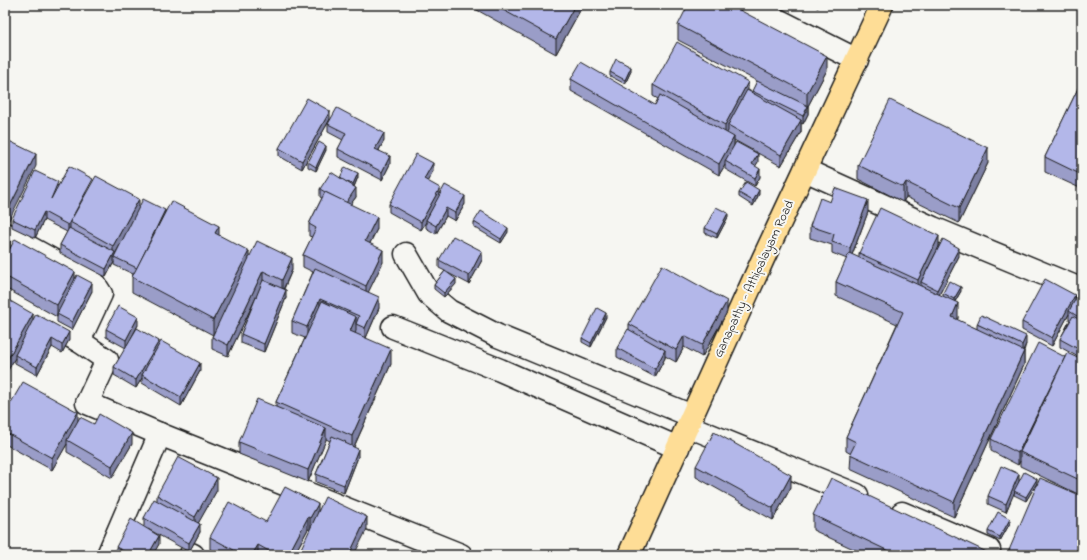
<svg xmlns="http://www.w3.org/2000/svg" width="1087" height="560" font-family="'Indie Flower',sans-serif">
<rect width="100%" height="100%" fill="#f6f6f2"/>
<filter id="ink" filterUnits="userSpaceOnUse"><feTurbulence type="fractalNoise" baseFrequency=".025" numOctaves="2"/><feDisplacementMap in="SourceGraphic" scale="8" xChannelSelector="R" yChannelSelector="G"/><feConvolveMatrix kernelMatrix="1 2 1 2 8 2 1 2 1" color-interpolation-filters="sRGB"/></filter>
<g filter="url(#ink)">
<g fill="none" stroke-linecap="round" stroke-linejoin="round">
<g stroke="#1c1c1c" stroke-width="25">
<g id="minor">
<polyline points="748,5 857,60"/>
<polyline points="805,170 933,228 1073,286"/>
<polyline points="5,234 94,283 101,294 79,341"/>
<polyline points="406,254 429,294 449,311 498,336 692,416"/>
<polyline points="5,300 79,341 107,360 87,403 162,435 461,555"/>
<polyline points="393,327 500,370 678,448"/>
<polyline points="688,426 857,495"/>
<polyline points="902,513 989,550"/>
<polyline points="191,554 193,555"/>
<polyline points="108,555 160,434"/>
</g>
</g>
<g stroke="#1c1c1c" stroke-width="25">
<polyline id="major" points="629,555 763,259 882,5"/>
</g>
<use href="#minor" stroke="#f6f6f2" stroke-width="22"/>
<use href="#major" stroke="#fedd96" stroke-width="22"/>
</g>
<g fill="#9a9dc8" stroke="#1c1c1c">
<polygon points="468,5 583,5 556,54"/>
<polygon points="813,5 819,5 818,8"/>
<polygon points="678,25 827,70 808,106 808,114 803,124 801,123 801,132 781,166 734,140 734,144 758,162 755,166 760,177 755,186 725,169 725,165 719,175 571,91 571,79 655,105 658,99 653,96 653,85 748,90 752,92 757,81 678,40"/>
<polygon points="631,71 625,84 610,76 610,72"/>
<polygon points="1082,80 1082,189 1045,172 1045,157"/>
<polygon points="330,119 302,169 279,156 279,148"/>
<polygon points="328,124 384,141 379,150 390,164 382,180 338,157 338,149 343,140 328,132"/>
<polygon points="326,150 316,171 308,167 308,162"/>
<polygon points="988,163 959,223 906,197 903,202 858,179 858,165"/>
<polygon points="433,171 427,181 440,195 465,204 455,221 446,216 436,234 426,228 426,222 421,230 389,212 389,204"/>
<polygon points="358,177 354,187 356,197 350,205 377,229 370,243 383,262 368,292 379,308 366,338 391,364 354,447 358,457 344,493 316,482 316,474 330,441 326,439 308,482 239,454 239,442 276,407 276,402 305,338 292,333 292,321 313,272 303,267 303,255 312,237 309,236 309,224 322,198 320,197 320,189 340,178"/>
<polygon points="58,185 139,208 165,213 219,236 249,258 292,270 284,289 286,298 264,352 241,343 241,334 256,297 228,356 212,349 212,337 213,335 132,292 132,277 133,274 114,265 114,262 106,277 60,253 60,245 67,232 44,220 35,238 12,227 12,219"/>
<polygon points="739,193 759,194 753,206 739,197"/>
<polygon points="830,202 868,212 852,255 859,258 859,253 939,246 959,256 939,295 943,296 943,293 961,291 955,302 958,318 957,320 977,329 977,324 1026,344 1024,351 1024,365 954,517 850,469 851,454 846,451 846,437 897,324 836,296 836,282 847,259 832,253 832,245 810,238 810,226"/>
<polygon points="728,217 717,238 705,233 705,228"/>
<polygon points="474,222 508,232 501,243 474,227"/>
<polygon points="5,239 10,249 75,279 92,291 72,330 57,322 57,317 5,288"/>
<polygon points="439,260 482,260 469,284 448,273 456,284 444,297 434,289 434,285 445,271 439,268"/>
<polygon points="1082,292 1082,359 1060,347 1060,339 1070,320 1069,320 1069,314 1052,346 1022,330 1022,322 1075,301"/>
<polygon points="5,298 33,319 69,340 62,353 52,347 37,375 15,363 15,358 5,375"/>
<polygon points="727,312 702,357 684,347 676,362 665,356 665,358 655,377 617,357 617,348 629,330 629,324"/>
<polygon points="606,317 591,347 582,342 582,338"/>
<polygon points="138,325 127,346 159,345 200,371 181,406 142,383 142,378 136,388 114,375 114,367 126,348 106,337 106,329"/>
<polygon points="1065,357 1082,360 1082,496 1020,466 1020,461 1018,465 991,451 991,439"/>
<polygon points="5,403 9,406 94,424 132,444 112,478 67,452 67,444 52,470 5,444"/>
<polygon points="696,466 791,487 773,520 696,477"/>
<polygon points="1019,482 1017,486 1037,483 1026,501 1014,495 1014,492 1006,512 988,504 988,496"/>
<polygon points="217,490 198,523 200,532 189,552 148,529 159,544 154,552 159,555 115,555 116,554 116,547 144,526 144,518 157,500 157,495"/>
<polygon points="318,513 367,529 310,530 308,529 294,555 221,555 210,549 210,537 266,522"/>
<polygon points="813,515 993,555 866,555 813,530"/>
<polygon points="1010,523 1000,541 988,535 988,531"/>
</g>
<g fill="#7d80a3" stroke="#1c1c1c">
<polygon points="575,5 583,5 556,54 556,39"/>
<polygon points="827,56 827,70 808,106 808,114 803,124 803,116 807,107 807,93"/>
<polygon points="631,67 631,71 625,84 625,80"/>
<polygon points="748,82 748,94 728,125 728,131 725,136 725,125"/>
<polygon points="330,111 330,119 302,169 302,161"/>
<polygon points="801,120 801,132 781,166 781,155"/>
<polygon points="384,133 384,141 375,157 375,149"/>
<polygon points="734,137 734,148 725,161 725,165 719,175 719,164"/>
<polygon points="326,146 326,150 316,171 316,167"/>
<polygon points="988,148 988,163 959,223 959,208"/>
<polygon points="36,154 36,166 5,228 5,216"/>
<polygon points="758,154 758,162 752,172 752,164"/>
<polygon points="390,156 390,164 382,180 382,172"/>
<polygon points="433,163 433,171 424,188 424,179"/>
<polygon points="760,169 760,177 755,186 755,178"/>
<polygon points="358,173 358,177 353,189 353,184"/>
<polygon points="906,182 906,197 903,202 903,187"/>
<polygon points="356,188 356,197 344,213 344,205"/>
<polygon points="440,188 440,196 426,220 426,222 421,230 421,222"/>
<polygon points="759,190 759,194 753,206 753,201"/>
<polygon points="465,196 465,204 455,221 455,213"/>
<polygon points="139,199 139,211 115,254 115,257 114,257 114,262 106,277 106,269 113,256 113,246"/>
<polygon points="868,200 868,212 850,260 850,248"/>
<polygon points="446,208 446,216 436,234 436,226"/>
<polygon points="165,210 165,218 137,268"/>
<polygon points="44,212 44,220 35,238 35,230"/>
<polygon points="728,213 728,217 717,238 717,234"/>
<polygon points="377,217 377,229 365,253 365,241"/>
<polygon points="70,222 70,230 68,233 68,225"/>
<polygon points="219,226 219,241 215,233"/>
<polygon points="508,228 508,232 501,243 501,239"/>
<polygon points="939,236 939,247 921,282 921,287 918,292 918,280"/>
<polygon points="10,241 10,253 5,261 5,250"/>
<polygon points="959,248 959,256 937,299 937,290"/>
<polygon points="383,250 383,262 366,297 366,286"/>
<polygon points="249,251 249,266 213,335 213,320"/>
<polygon points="482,251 482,260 469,284 469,276"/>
<polygon points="292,258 292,270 282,292 282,280"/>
<polygon points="263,271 263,283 228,356 228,345"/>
<polygon points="75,272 75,284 57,314 57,317 57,305"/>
<polygon points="456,279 456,284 444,297 444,293"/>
<polygon points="92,283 92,291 72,330 72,322"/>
<polygon points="961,287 961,291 954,303 954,299"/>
<polygon points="286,290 286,298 264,352 264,344"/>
<polygon points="1075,295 1075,303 1069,311 1069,314 1052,346 1052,338"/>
<polygon points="379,297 379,308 365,340 365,328"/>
<polygon points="320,299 320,310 307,339 307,327"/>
<polygon points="727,301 727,312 702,357 702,345"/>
<polygon points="958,303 958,318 952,332 952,317"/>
<polygon points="606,313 606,317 591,347 591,343"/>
<polygon points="33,314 33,326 15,355 15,358 5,375 5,364"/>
<polygon points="138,317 138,325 126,348 126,340"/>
<polygon points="356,317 356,331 350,345 350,331"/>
<polygon points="69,332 69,340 62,353 62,345"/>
<polygon points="684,336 684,347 676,362 676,350"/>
<polygon points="1026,336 1026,344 1022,353 1022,345"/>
<polygon points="52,339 52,347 37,375 37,367"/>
<polygon points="159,341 159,349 142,375 142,378 136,388 136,380"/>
<polygon points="391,349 391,364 352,451 352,436"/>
<polygon points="665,350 665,358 655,377 655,369"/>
<polygon points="1024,351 1024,365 954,517 954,502"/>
<polygon points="1065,357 1020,452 1020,461 1018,465 1018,453"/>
<polygon points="200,363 200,371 181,406 181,397"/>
<polygon points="78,412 78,424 67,440 67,444 52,470 52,458"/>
<polygon points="326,428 326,440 308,482 308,470"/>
<polygon points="132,433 132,444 112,478 112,466"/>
<polygon points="358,449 358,457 344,493 344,485"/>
<polygon points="1019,474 1019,482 1006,512 1006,504"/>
<polygon points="791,475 791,487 773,520 773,508"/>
<polygon points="217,478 217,490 195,529 195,517"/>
<polygon points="1037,479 1037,483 1026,501 1026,497"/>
<polygon points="318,504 318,516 310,530 310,518"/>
<polygon points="308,517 308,529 294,555 288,555"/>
<polygon points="367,517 367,529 354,555 349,555"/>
<polygon points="1010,519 1010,523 1000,541 1000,537"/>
<polygon points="200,524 200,532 189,552 189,543"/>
<polygon points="159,536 159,544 153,555 151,550"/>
<polygon points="258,545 258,555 252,555"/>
</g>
<g fill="#b3b7e9" stroke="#1c1c1c">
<polygon points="494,5 575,5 556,39"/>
<polygon points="688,5 730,5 827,56 807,93 678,25"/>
<polygon points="677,42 748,82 725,125 653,85"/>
<polygon points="616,59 631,67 625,80 610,72"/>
<polygon points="581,62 655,105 660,95 734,137 719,164 571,79"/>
<polygon points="1082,80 1082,175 1045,157"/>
<polygon points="757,81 808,106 803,116 752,91"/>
<polygon points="747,90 801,120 781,155 728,125"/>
<polygon points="307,98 330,111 302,161 279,148"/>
<polygon points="890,100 988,148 959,208 906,182 903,187 858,165"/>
<polygon points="337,108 384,133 375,149 390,156 382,172 338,149 346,133 328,124"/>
<polygon points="5,139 36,154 5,216"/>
<polygon points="319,142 326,146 316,167 308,162"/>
<polygon points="736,142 758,154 752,164 760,169 755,178 725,161"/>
<polygon points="416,154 433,163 424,179 440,188 421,222 389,204"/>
<polygon points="69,166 93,179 68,225 44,212 35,230 12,219 35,171 58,182 51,199"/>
<polygon points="345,167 358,173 353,184 344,181 340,178"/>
<polygon points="331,172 356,188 346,203 325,192 320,189"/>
<polygon points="96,176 139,199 113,246 70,222"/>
<polygon points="746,182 759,190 753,201 739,193"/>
<polygon points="445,185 465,196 455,213 446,208 436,226 426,220"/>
<polygon points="835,188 868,200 850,248 832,242 834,234 810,226 820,198 830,202"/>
<polygon points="325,192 377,217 365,241 383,250 366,286 303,255 316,228 309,224"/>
<polygon points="143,199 165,210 137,268 114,257"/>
<polygon points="171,201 219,226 215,233 249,251 213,320 132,277"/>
<polygon points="716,207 728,213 717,234 705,228"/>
<polygon points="880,208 939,236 918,280 859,253"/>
<polygon points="481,211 508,228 501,239 474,222"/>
<polygon points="69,228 115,252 106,269 60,245"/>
<polygon points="453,236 482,251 469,276 439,260"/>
<polygon points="5,239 10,241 5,250"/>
<polygon points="15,239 75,272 57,305 5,276 5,258"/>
<polygon points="943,239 959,248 937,290 921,282"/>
<polygon points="257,241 292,258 282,280 263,271 228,345 212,337"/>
<polygon points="849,253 958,303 952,317 1024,351 954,502 850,454 856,442 846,437 903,312 836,282"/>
<polygon points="662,265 727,301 702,345 684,336 676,350 629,324"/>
<polygon points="315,268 379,297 365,328 356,324 359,316 320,299 307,327 292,321"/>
<polygon points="445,271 456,279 444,293 434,285"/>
<polygon points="77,275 92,283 72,322 57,314"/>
<polygon points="1045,279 1075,295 1052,338 1022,322"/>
<polygon points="263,280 286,290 264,344 241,334"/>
<polygon points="949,281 961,287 954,299 943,293"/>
<polygon points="1080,291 1082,292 1082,319 1069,311"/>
<polygon points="5,298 33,314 5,364"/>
<polygon points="322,301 356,317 350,331 391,349 352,436 276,402"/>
<polygon points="118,306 138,317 126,340 106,329"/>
<polygon points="597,308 606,313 591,343 582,338"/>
<polygon points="36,314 69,332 62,345 52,339 37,367 15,355"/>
<polygon points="981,315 1026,336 1022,345 977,324"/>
<polygon points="1073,316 1082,321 1082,351 1060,339"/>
<polygon points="137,328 159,341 136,380 114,367"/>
<polygon points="628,329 665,350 655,369 617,348"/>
<polygon points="161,341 200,363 181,397 142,375"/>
<polygon points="1038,343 1065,357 1018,453 991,439"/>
<polygon points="1067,353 1082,360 1082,481 1020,452"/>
<polygon points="23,382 78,412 52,458 5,432 5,403 9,406"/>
<polygon points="257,399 326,428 308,470 239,442"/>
<polygon points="99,414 132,433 112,466 67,440 80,417 94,424"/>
<polygon points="714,432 791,475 773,508 696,466"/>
<polygon points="332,436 346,442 345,443 358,449 344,485 316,474"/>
<polygon points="178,457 217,478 195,517 157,495"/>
<polygon points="1001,466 1019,474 1006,504 988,496"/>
<polygon points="1024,472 1037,479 1026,497 1014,491"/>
<polygon points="831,478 993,555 897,555 813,515"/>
<polygon points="1040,478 1082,496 1082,555 1007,555"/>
<polygon points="285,487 318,504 310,518 308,517 288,555 276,555 258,545 252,555 243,555 210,537 229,502 266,522"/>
<polygon points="325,497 367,517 349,555 298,555"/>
<polygon points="154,499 200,524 189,543 144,518"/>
<polygon points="998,512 1010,519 1000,537 988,531"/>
<polygon points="131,519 159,536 151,550 159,555 131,555 116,547"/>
<polygon points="118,550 127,555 115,555"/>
</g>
</g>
<g text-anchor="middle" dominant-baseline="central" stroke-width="4" stroke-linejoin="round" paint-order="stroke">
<g font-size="13" fill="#1c1c1c" stroke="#f6f6f2">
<text transform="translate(754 279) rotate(-65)">Ganapathy - Athipalayam Road</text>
</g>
</g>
<rect width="1087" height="560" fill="none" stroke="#f6f6f2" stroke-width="20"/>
<rect x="10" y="10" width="1067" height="540" fill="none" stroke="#1c1c1c" stroke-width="1.5" filter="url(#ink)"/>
</svg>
